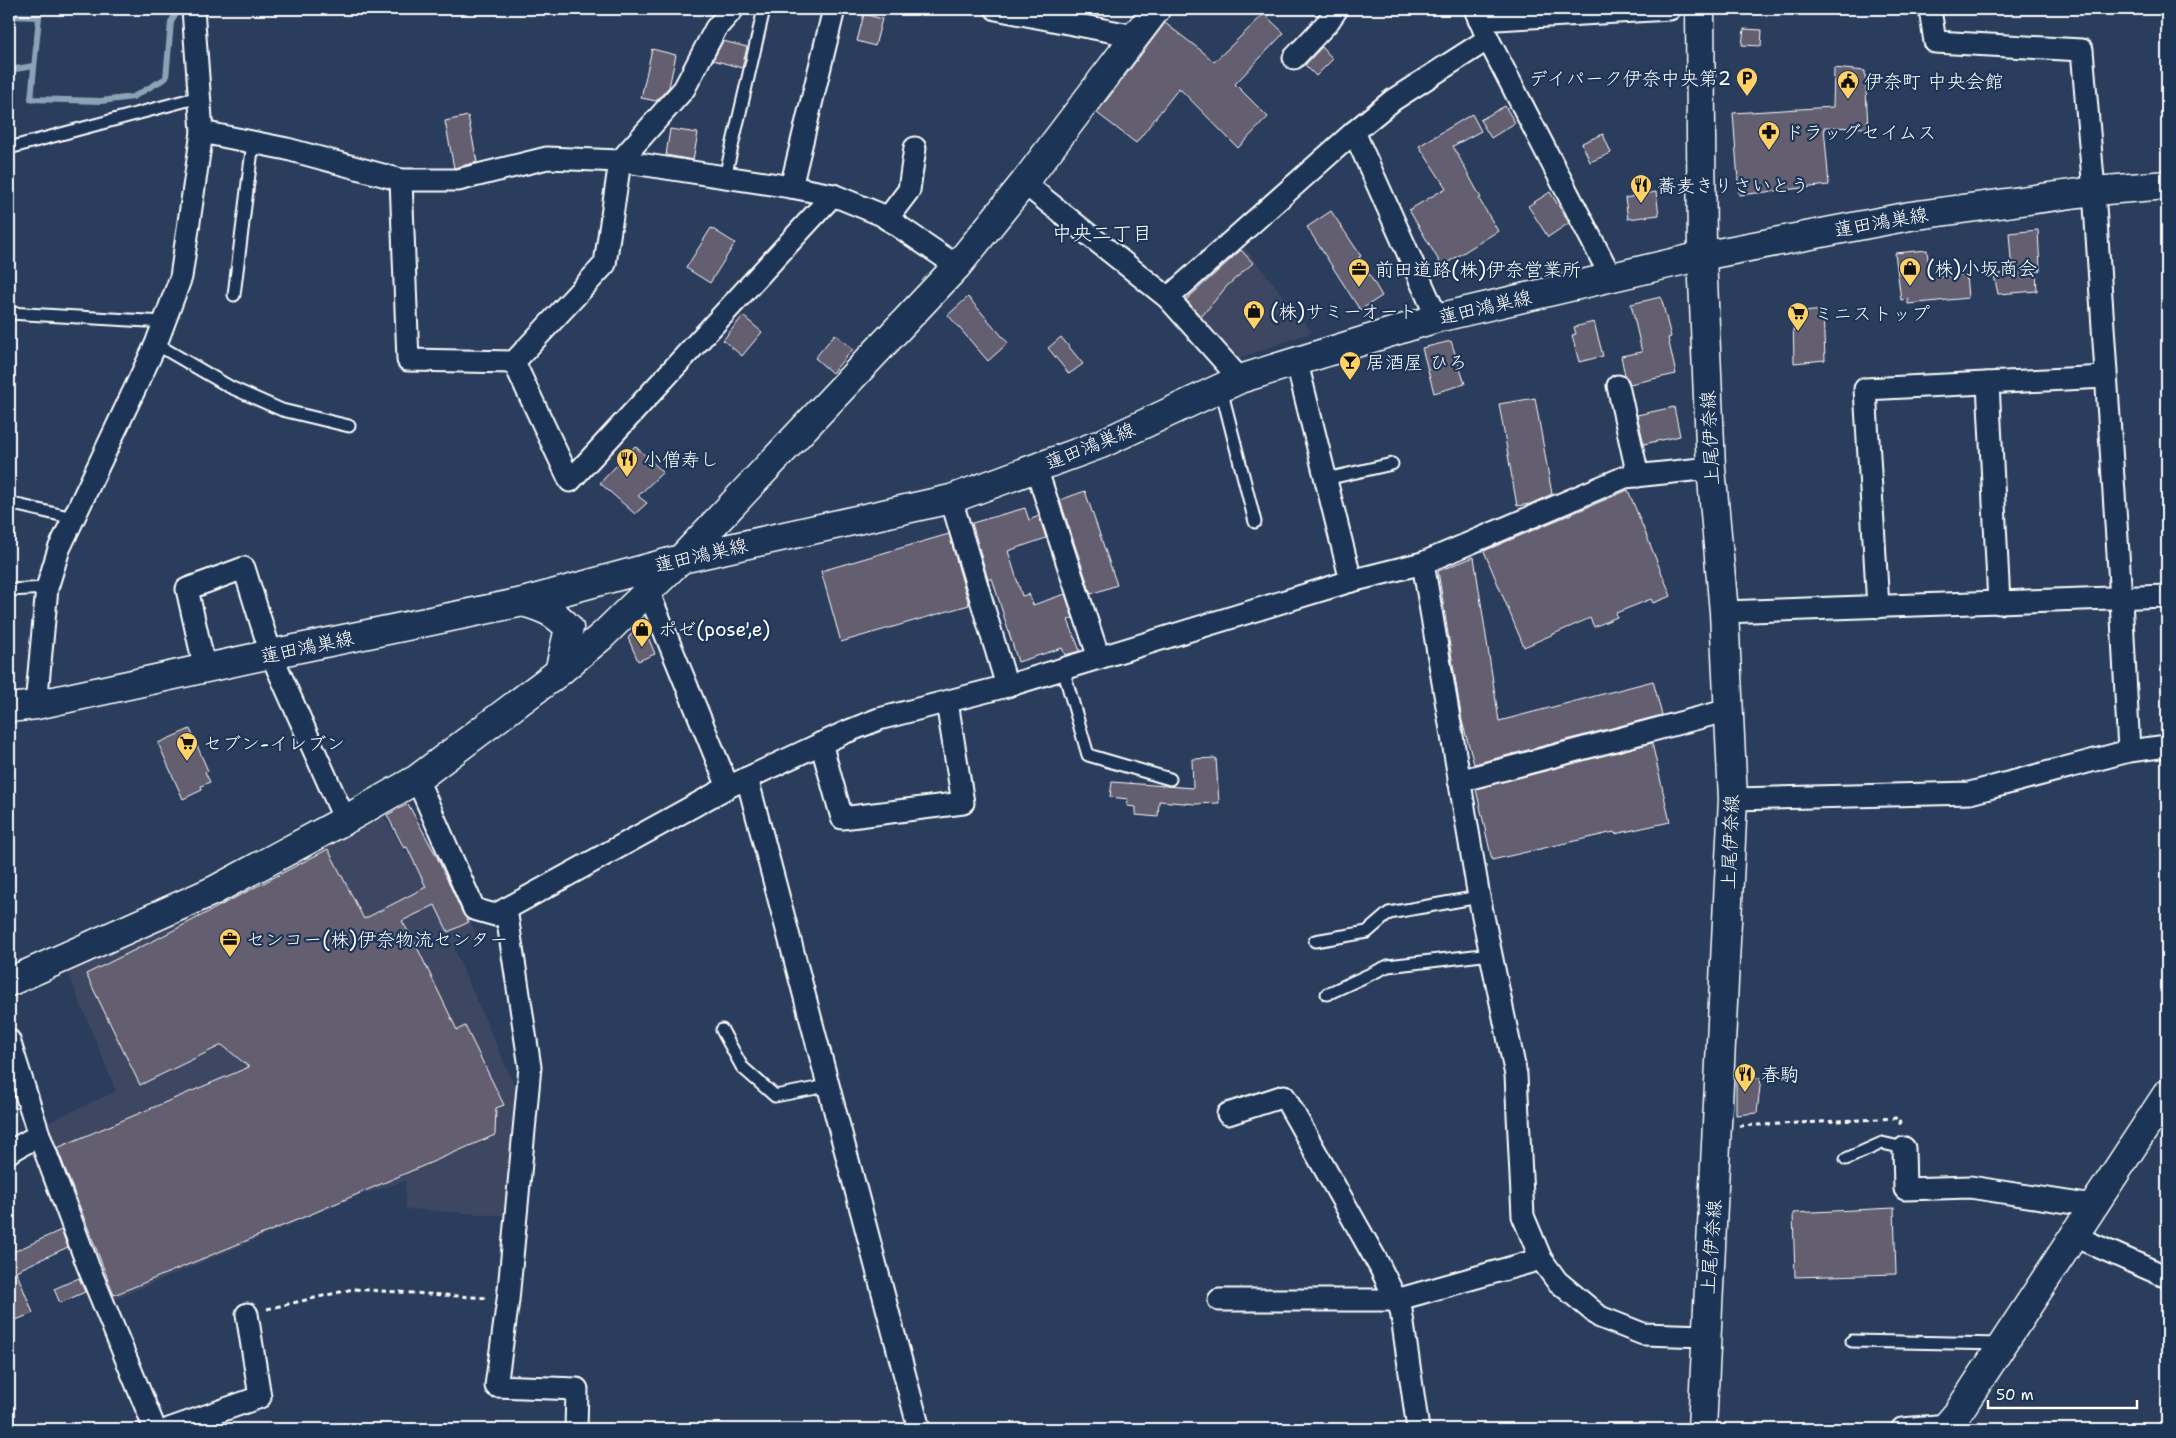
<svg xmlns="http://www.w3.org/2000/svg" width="2176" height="1438" font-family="'Shantell Sans','Klee One',sans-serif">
<rect width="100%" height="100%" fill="#2b3d5c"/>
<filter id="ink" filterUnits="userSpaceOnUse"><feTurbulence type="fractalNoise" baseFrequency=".02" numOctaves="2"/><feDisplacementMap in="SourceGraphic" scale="10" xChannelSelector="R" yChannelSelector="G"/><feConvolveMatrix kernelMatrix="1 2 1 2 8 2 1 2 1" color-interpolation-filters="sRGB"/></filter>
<g filter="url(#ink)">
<g fill="#3c4762">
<polygon points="1242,244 1312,332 1234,360 1182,306 1182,296"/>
<polygon points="384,816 406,854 430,842 478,937 454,949 522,1103 509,1216 406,1209 405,1181 361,1195 113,1300 43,1125 116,1091 66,968"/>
</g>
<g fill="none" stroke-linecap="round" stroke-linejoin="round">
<g stroke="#8ca3b7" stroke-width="6">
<polyline points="9,16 39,17 31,99 101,101 133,97 166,78 171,22 179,9"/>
<polyline points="9,70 34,66"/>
</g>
</g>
<g fill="#635e71" stroke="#fff">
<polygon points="864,14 882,19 875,46 857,41"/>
<polygon points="1264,14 1284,33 1235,84 1268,117 1238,148 1179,88 1136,143 1097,113 1165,23 1203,52 1214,62"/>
<polygon points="1744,29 1762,30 1761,46 1742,45"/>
<polygon points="723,41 747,47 742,68 713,60"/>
<polygon points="1322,47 1333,59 1316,76 1305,65"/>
<polygon points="652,49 676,55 669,87 656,101 641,98"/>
<polygon points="1834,68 1865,71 1868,128 1824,127 1829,185 1739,195 1733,113 1833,107"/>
<polygon points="1505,106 1515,123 1491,138 1480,120"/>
<polygon points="1472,114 1481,131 1453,146 1481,198 1479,199 1498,231 1442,266 1409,210 1446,188 1419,146"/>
<polygon points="468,116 477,162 454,168 445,121"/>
<polygon points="670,129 698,133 693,160 666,155"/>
<polygon points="1603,134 1611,153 1590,162 1582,143"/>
<polygon points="1550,192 1569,223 1548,237 1528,206"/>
<polygon points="1656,192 1659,215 1628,219 1625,198"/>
<polygon points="1331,211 1361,256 1359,257 1382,296 1360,310 1307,227"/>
<polygon points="711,228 735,243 710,283 686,268"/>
<polygon points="2038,230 2040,270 2036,272 2037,291 1998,294 1994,275 2012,272 2009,233"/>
<polygon points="1241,250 1253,263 1227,286 1201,317 1186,300"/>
<polygon points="1927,250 1930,278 1966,274 1968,298 1908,304 1908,299 1901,300 1895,253"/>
<polygon points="968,297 1008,343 988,361 948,315"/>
<polygon points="1661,297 1671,337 1668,338 1676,374 1630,384 1625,376 1621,356 1642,352 1631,304"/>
<polygon points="1823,310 1825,360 1794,363 1793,313"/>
<polygon points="743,316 762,332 742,356 723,340"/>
<polygon points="1594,322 1603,356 1579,362 1572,335 1576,334 1574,327"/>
<polygon points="835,334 853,349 832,373 815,358"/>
<polygon points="1061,337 1083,364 1069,374 1048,348"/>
<polygon points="1451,341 1465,384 1434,393 1422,348"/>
<polygon points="1535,398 1552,494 1530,504 1517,506 1499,404"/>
<polygon points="1674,407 1680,436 1644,444 1637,415"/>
<polygon points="635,446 663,472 638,496 647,503 635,514 600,483"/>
<polygon points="1628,490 1671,596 1653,603 1651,599 1616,613 1617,617 1594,627 1590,618 1524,647 1484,551"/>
<polygon points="1085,491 1117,585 1091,594 1060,500"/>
<polygon points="1025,508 1029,520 1039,516 1046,538 1008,551 1022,596 1029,594 1033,605 1065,594 1073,618 1068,620 1080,651 1065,655 1062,648 1018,662 992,578 988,580 972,523"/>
<polygon points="949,534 969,605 841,642 821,571"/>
<polygon points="1474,557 1499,721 1653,681 1662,715 1474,764 1462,721 1438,571"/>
<polygon points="642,622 655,654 638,661 628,638"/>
<polygon points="190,729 208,771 205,772 210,782 201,786 202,790 183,799 158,743"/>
<polygon points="1652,743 1670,822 1615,834 1614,832 1492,860 1476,789"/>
<polygon points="1216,758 1219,803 1195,804 1159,801 1158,817 1136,815 1136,807 1127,806 1128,799 1110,797 1112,782 1193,788 1192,759"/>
<polygon points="408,804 437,857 463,914 469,922 448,932 435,905 402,921 415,943 457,1030 465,1026 504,1105 496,1108 495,1135 309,1215 114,1295 57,1148 249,1067 222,1045 140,1085 86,974 155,940 328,849 364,919 426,887 407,847 404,848 387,815"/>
<polygon points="1736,1077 1761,1078 1757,1113 1736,1115"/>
<polygon points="1894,1208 1896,1274 1795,1277 1793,1213"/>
<polygon points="61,1230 68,1247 16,1271 33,1313 9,1323 9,1254"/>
<polygon points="79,1278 85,1292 60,1303 54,1289"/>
</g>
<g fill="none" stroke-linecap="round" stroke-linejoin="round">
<g stroke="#fff" stroke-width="15">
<g id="lane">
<polyline points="9,148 199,97"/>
<polyline points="725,177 764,9"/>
<polyline points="234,295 253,142"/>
<polyline points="9,313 164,322"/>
<polyline points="156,344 230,387 282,410 349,426"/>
<polyline points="1221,389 1255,522"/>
<polyline points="1326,479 1392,464"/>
<polyline points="9,503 73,518"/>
<polyline points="9,590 47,588"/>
<polyline points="1063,669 1088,755 1170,779"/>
<polyline points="1315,941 1367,932 1389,913 1479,897"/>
<polyline points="1327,994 1388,966 1491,954"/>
<polyline points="722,1030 742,1067 775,1096 827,1086"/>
<polyline points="1846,1159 1882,1143 1904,1148"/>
<polyline points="1852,1341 2001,1344"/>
</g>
</g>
<g stroke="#fff" stroke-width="25">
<g id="street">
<polyline points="996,9 1135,36"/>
<polyline points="1475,9 1488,39 1611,277"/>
<polyline points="1930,9 1935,42 2082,50 2094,191 2121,599 2129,751"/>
<polyline points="1479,20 1670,9"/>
<polyline points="1294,58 1328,22 1337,9"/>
<polyline points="202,132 287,149 401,180 458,180 547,158 620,161 791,187 833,195 882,215 957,266"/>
<polyline points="1354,132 1437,318"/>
<polyline points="401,180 408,360 514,362 605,264 620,161 684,89 716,28 733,9"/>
<polyline points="1024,183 1168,298 1240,379"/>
<polyline points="791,187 834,9"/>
<polyline points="887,219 909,190 915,148"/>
<polyline points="1168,298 1354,132 1393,100 1488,39"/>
<polyline points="514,362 570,481 833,195"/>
<polyline points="1297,363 1351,581"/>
<polyline points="1988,383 1999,603"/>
<polyline points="1618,386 1638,476"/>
<polyline points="1036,468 1099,658"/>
<polyline points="951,499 1007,686"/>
<polyline points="1423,563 1479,897 1516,1075 1523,1216 1541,1259 1557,1281 1600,1317 1643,1334 1706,1336"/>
<polyline points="648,591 728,787"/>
<polyline points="1878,607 1865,389 2105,377"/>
<polyline points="1724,612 2167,596"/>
<polyline points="205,669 187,589 244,568 271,654 345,820"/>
<polyline points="36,705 47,588 59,549 156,344 181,277 202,132 193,9"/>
<polyline points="821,743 842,818 963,803 947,702"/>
<polyline points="747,778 919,1429"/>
<polyline points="417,779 474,909 495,915 728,787 846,732 879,719 1007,686 1351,581 1423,563 1625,477 1711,468"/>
<polyline points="1459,781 1729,710"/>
<polyline points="1733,799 1970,793 2129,751 2167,746"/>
<polyline points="506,909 530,1067 508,1300 496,1386 577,1389 576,1429"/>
<polyline points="9,1040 39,1135 88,1266 155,1429"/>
<polyline points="1228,1114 1284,1096 1379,1265 1401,1310 1418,1429"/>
<polyline points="1904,1148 1905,1189 1970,1187 2093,1206"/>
<polyline points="9,1152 39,1135"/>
<polyline points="2074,1236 2167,1277"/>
<polyline points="1219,1300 1396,1300 1541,1259"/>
<polyline points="169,1429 260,1397 247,1314"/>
<polyline points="1902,1429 1948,1425"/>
</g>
</g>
<g stroke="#fff" stroke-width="31">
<g id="secondary">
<polyline points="1700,9 1702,256 1711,468 1724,612 1733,799 1702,1429"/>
<path d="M523 602C544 608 554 612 569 628L559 672"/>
<polyline points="9,708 36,705 271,654 523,602 681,559 951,499 1101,444 1240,379 1437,318 1702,256 1910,216 2094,191 2167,185"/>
<polyline points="9,982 215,890 345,820 417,779 559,672 602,636 681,559 957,266 1024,183 1156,9"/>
<polyline points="1944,1429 1957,1414 2167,1094"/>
</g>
</g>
<g stroke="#fff" stroke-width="3" stroke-dasharray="5 4" stroke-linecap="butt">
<polyline points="1739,1126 1899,1118 1901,1128"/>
<polyline points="267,1309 353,1289 488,1298"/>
</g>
<use href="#lane" stroke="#1d3557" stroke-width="11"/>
<use href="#street" stroke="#1d3557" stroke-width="21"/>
<use href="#secondary" stroke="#1d3557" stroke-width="28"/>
</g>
</g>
<defs>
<g id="parking-pin" transform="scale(1.125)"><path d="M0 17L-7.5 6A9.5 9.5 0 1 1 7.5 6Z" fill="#ffd166" stroke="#1d3557"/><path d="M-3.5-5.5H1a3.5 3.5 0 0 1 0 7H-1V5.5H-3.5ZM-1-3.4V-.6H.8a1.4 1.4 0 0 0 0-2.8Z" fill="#111"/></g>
<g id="civic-pin" transform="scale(1.125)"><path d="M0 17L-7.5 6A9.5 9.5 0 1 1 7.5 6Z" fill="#ffd166" stroke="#1d3557"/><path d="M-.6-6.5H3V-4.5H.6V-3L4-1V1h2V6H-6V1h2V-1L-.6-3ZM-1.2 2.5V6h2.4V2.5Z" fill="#111"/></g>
<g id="pharmacy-pin" transform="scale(1.125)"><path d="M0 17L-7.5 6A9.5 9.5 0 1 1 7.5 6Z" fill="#ffd166" stroke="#1d3557"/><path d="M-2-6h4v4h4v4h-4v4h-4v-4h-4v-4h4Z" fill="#111"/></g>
<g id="restaurant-pin" transform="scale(1.125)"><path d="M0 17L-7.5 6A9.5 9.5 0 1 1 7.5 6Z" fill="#ffd166" stroke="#1d3557"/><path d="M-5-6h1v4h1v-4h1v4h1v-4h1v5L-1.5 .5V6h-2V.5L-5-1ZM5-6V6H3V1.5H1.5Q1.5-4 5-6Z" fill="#111"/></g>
<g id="shop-pin" transform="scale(1.125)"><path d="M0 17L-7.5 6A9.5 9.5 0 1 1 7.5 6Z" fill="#ffd166" stroke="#1d3557"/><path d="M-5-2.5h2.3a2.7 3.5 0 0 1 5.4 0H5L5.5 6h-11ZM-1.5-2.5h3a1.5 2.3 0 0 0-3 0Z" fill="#111"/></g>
<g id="office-pin" transform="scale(1.125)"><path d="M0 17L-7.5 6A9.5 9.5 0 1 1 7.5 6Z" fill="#ffd166" stroke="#1d3557"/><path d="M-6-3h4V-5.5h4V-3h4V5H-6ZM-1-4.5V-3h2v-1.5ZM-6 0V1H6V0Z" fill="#111"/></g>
<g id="supermarket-pin" transform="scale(1.125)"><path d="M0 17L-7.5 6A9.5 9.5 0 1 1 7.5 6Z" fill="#ffd166" stroke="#1d3557"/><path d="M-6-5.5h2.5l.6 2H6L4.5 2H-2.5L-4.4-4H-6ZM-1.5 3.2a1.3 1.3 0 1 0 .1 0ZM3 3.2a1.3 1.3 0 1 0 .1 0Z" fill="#111"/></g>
<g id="bar-pin" transform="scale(1.125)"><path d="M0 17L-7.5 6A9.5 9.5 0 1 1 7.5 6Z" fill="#ffd166" stroke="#1d3557"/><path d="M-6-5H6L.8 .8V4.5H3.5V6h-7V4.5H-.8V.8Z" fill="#111"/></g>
</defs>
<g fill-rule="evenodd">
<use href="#parking-pin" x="1747" y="78"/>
<use href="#civic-pin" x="1848" y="81"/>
<use href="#pharmacy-pin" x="1769" y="132"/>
<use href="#restaurant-pin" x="1641" y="185"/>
<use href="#shop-pin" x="1910" y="268"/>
<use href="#office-pin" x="1359" y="269"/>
<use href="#shop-pin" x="1254" y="311"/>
<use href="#supermarket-pin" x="1798" y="313"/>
<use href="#bar-pin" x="1350" y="362"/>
<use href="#restaurant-pin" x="627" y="459"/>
<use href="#shop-pin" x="642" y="629"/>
<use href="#supermarket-pin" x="187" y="743"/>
<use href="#office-pin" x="230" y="939"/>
<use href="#restaurant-pin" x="1745" y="1074"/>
</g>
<g text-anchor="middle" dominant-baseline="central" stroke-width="4.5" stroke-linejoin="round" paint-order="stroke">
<g font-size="19" fill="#fff" stroke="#1d3557" text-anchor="start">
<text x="1731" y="78" text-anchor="end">デイパーク伊奈中央第2</text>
<text x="1864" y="81">伊奈町 中央会館</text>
<text x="1785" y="132">ドラッグセイムス</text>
<text x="1657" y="185">蕎麦きりさいとう</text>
<text x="1926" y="268">(株)小坂商会</text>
<text x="1375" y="269">前田道路(株)伊奈営業所</text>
<text x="1270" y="311">(株)サミーオート</text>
<text x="1814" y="313">ミニストップ</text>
<text x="1366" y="362">居酒屋 ひろ</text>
<text x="643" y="459">小僧寿し</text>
<text x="658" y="629">ポゼ(pose',e)</text>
<text x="203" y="743">セブン-イレブン</text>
<text x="246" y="939">センコー(株)伊奈物流センター</text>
<text x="1761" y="1074">春駒</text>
</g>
<g font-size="19" fill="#fff" stroke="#1d3557">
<text transform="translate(1881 222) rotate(-10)">蓮田鴻巣線</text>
<text transform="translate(1485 307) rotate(-13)">蓮田鴻巣線</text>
<text transform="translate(1710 438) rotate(-93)">上尾伊奈線</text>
<text transform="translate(1090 446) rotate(-22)">蓮田鴻巣線</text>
<text transform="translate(701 555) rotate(-13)">蓮田鴻巣線</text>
<text transform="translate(307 647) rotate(-12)">蓮田鴻巣線</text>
<text transform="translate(1730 842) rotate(-88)">上尾伊奈線</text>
<text transform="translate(1711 1247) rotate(-86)">上尾伊奈線</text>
</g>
<g font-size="20" fill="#fff" stroke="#1d3557">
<text x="1102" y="233">中央二丁目</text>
</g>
</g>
<rect width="2176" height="1438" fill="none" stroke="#1d3557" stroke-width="30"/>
<rect x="15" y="15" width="2146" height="1408" fill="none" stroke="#fff" stroke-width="2" filter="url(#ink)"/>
<path d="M1988 1400v8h149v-8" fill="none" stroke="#ffffff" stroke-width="2.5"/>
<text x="1996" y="1400" font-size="15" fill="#ffffff" stroke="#1d3557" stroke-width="4" paint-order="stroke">50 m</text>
</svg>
